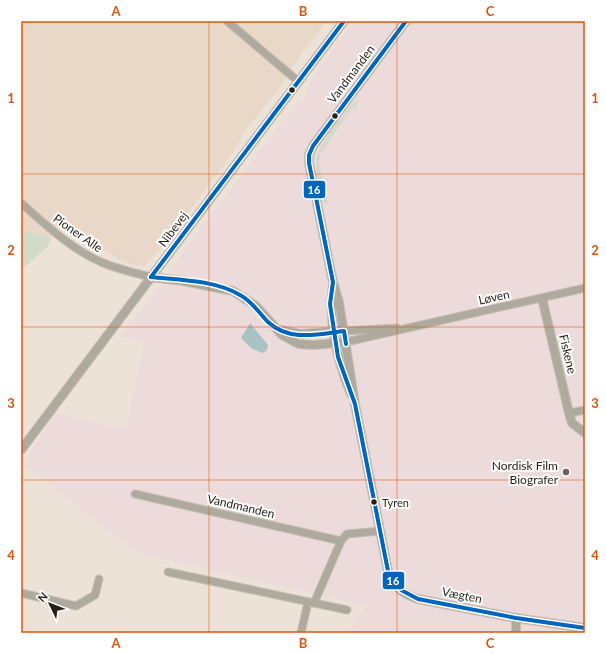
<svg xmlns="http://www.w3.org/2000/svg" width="606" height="654" font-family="Lato,sans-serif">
<rect width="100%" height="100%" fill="#ece2d8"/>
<polygon fill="#eddbdb" points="354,21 585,21 585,633 346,633 367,606 138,553 23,464 56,413 126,430 145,341 119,336 156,293 187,246 300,100 303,101 308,94 305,92 315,74"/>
<polygon fill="#e9d8c7" points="21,21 326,21 298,59 279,89 244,132 233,153 169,238 145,266 133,265 119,259 62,224 51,238 21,229"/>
<g fill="#d4dac8">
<path d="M360 99 355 108 358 110 357 111 352 108 320 155 319 163 328 204H326L323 202C320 188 315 173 317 159 319 142 343 116 354 102Z"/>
<polygon points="21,229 51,238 48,246 21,270"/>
</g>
<polygon fill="#a9c2c3" points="250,323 268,345 267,350 263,353 252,349 241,338"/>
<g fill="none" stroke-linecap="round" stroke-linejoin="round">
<g stroke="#c7bfb7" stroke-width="9">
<g id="minor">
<polyline points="227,21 299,82"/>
<path d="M21 203C45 224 71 249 101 262 117 269 134 273 151 277"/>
<polyline points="344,331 397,328"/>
<polyline points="346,342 585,288"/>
<polyline points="569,413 585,410"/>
<polyline points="135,494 341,541"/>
<polyline points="168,572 347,610"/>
<polyline points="21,593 76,606 95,595 99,579"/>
<polyline points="314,603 341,541 347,534 380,531"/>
<polyline points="301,633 308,602"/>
</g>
</g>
<g stroke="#c7bfb7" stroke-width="10">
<g id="tertiary">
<path d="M406 21 313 146 309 155V163L333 282 339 302 355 404 389 576C396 589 404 594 418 599L516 618 585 628"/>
<polyline points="151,277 183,281 233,291 256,306 282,335 299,344 314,345 346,342"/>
<path d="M333 285C328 321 337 360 351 394"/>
<polyline points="542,298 569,413 572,423 585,433"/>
<polyline points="280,330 301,334 340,331"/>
<polyline points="21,450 344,21"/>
<polyline points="516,633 516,618"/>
</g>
</g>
<use href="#minor" stroke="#afaa9e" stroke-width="7"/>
<use href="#tertiary" stroke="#afaa9e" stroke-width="8"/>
<g stroke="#fff" stroke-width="7">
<g id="bus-1">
<polyline points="406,21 313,146 309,155 309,163 333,282 330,304 338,357 355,404 389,576 401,590 418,599 516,618 585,628"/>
<path d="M151 277C180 280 215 280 240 295 252 301 259 313 268 322 289 342 319 334 344 331L346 344"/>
<polyline points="151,277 344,21"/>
</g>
</g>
<use href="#bus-1" stroke="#0065bd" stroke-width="4"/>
</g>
<path fill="none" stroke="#de560d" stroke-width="1" stroke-opacity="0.55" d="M209 21V633M397 21V633M21 174H585M21 327H585M21 480H585"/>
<g fill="#251f18" stroke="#fff" stroke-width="1.5">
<circle cx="292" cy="90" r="3.5"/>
<circle cx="335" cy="116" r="3.5"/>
<circle cx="374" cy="502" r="3.5"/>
</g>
<circle fill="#6b635b" stroke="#fff" stroke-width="1.5" cx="566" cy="472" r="4"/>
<g text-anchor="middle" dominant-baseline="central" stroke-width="4" stroke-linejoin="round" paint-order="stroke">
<g font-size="11" fill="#251f18" stroke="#fff" text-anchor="start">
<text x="382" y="502">Tyren</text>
</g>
<g font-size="12" fill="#251f18" stroke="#fff">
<text transform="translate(351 74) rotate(-53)">Vandmanden</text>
<text transform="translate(173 229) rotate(-53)">Nibevej</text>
<text transform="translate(78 233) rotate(35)">Pioner Alle</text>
<text transform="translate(494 297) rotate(-12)">Løven</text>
<text transform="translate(568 354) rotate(77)">Fiskene</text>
<text transform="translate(241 506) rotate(13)">Vandmanden</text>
<text transform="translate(462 595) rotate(11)">Vægten</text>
</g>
<g font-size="12" fill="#251f18" stroke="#fff" text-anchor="end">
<text x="558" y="465">Nordisk Film<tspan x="558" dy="14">Biografer</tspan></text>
</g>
</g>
<g stroke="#fff" stroke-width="1.5">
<rect x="303" y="180" width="23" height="19" rx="4" fill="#0065bd"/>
<rect x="382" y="571" width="23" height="19" rx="4" fill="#0065bd"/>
</g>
<g font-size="11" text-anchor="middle" font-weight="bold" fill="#fff">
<text x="314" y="194">16</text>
<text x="393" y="585">16</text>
</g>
<rect width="606" height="654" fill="none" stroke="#ffffff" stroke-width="44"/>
<g transform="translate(50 604) rotate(313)" stroke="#ffffff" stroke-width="3" paint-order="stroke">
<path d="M0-3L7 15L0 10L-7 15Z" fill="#251f18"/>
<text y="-6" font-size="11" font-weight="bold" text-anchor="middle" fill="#251f18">N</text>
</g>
<rect x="22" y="22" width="562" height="610" fill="none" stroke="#de560d" stroke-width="1.5"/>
<g font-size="13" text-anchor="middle" font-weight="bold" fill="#de560d">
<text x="116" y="16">A</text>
<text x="303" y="16">B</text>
<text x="490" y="16">C</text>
<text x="11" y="103">1</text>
<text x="595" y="103">1</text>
<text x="11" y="255">2</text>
<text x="595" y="255">2</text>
<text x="11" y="408">3</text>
<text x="595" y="408">3</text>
<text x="11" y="560">4</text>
<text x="595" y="560">4</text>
<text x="116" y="648">A</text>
<text x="303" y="648">B</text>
<text x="490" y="648">C</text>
</g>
</svg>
